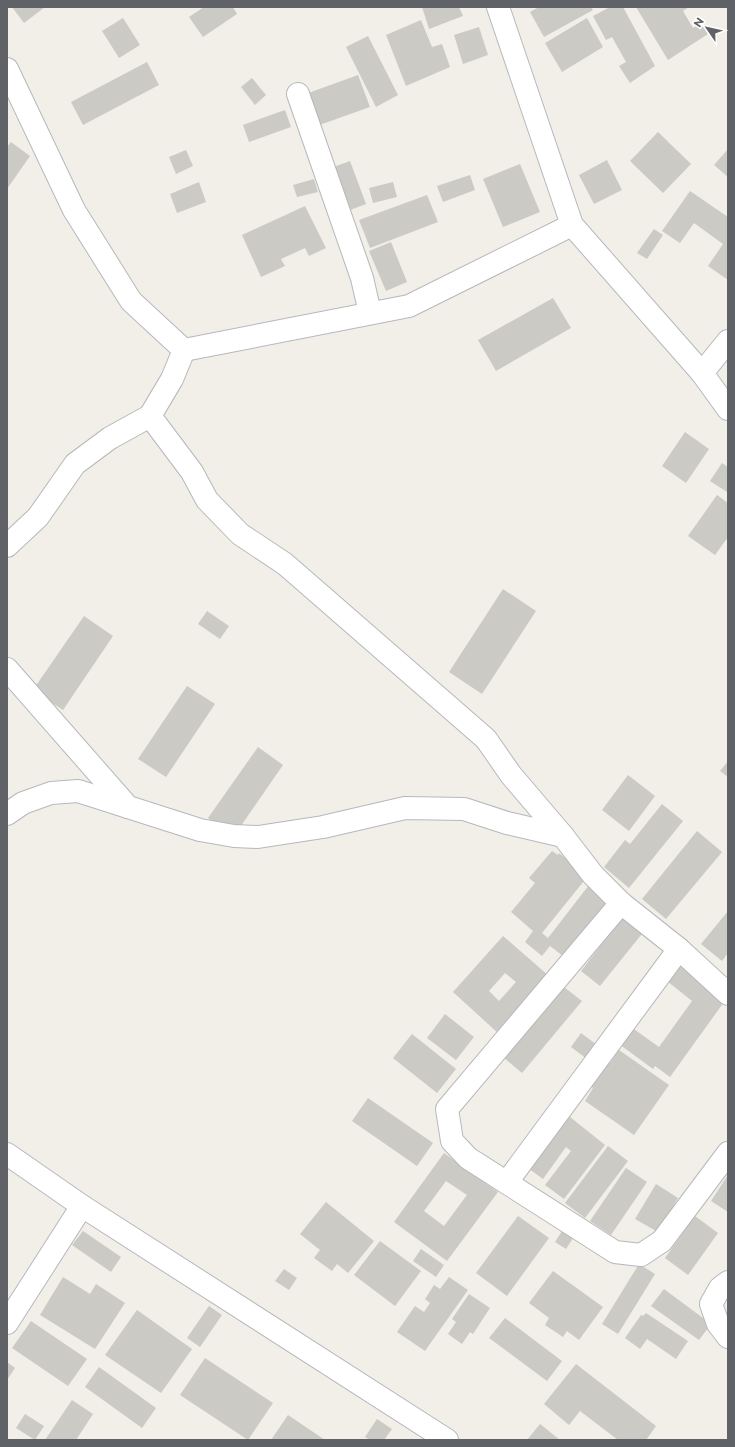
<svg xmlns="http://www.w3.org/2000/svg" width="735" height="1447" font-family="Montserrat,sans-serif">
<rect width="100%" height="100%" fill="#f1efe8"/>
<g fill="#cccac5" fill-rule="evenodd">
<polygon points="12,7 45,7 24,23"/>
<polygon points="204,7 233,7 237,14 203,37 189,17"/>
<polygon points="422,7 459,7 463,16 429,29"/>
<polygon points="539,7 591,7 593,10 544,37 530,12"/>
<polygon points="610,7 623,7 655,66 630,83 619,66 626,62 612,37 606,40 593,16"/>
<polygon points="636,7 689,7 683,11 693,28 701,23 708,34 668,60"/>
<polygon points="123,18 140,45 119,58 102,31"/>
<polygon points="587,18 603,47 562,72 545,43"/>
<polygon points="421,20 432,47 442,44 450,67 406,86 386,35"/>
<polygon points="479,27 488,55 463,64 454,35"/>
<polygon points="368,36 398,95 376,107 346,47"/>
<polygon points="147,62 159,85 83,125 71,102"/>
<polygon points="358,75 370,107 311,128 300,96"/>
<polygon points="252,78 266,95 255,105 241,87"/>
<polygon points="285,110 291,127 249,142 243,125"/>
<polygon points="658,132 691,164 663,193 630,161"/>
<polygon points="11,142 30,156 7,189 7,147"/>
<polygon points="728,149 728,177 714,165"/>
<polygon points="186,150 193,166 176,174 169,157"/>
<polygon points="607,160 622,190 594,204 579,175"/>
<polygon points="350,161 366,204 345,212 328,169"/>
<polygon points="520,164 540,212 503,227 483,179"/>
<polygon points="470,175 475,190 443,202 437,186"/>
<polygon points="314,179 318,192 297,197 293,185"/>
<polygon points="199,182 206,202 177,213 170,194"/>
<polygon points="393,182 397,197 373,203 369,188"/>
<polygon points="690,191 728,217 728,280 708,266 723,244 694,223 680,243 662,231"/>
<polygon points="427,195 438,222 370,248 359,220"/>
<polygon points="305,206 326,248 309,256 305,248 281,259 285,266 261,277 242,235"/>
<polygon points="654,229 663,235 647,259 637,253"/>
<polygon points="391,242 407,282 386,291 369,251"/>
<polygon points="553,298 571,328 496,371 478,340"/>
<polygon points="685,432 709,449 686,483 662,466"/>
<polygon points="722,463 728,467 727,492 710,481"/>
<polygon points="717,495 728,503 728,537 715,555 688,536"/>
<polygon points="503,589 536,611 482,694 449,672"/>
<polygon points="207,611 229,626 220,639 198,624"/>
<polygon points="84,616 113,636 63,710 33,690"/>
<polygon points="187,686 215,704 166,777 138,759"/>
<polygon points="258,747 283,765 234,836 208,818"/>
<polygon points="728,761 728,777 720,771"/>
<polygon points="628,775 655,796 629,831 602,810"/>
<polygon points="662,804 683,821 629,888 604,867 625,840 630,844"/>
<polygon points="697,831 722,852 666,919 642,899"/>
<polygon points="552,851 558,855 559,853 588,876 542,933 548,938 589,885 610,901 567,959 550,946 542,956 525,942 533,931 511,912 535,883 529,878"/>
<polygon points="728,911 728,953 722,961 701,944"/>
<polygon points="625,914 645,930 600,986 581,971"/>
<path d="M503 936 549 976 499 1034 453 992ZM505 973 516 982 499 1001 489 991Z"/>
<polygon points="680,966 724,1002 670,1077 655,1066 653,1069 619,1044 631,1027 659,1047 692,1001 667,981"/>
<polygon points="560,984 582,1001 522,1073 498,1053"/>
<polygon points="445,1014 474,1037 456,1060 427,1038"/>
<polygon points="581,1033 601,1048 591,1062 571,1047"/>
<polygon points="412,1034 456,1069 437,1093 393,1058"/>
<polygon points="619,1050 669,1085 634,1135 585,1101 593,1088 589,1085 606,1060 610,1063"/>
<polygon points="368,1098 433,1143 417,1166 352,1121"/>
<polygon points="565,1113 605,1145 564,1199 545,1185 571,1151 566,1147 543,1179 525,1166"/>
<polygon points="608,1146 628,1161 585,1218 565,1203"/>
<path d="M444 1153 498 1192 447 1261 394 1222ZM446 1181 467 1195 444 1226 424 1211Z"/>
<polygon points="626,1168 647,1182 611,1235 590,1221"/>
<polygon points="728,1175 728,1212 711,1201"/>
<polygon points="656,1184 678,1198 658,1232 635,1219"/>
<polygon points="326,1202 374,1241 348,1273 337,1264 332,1271 314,1258 320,1250 300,1234"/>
<polygon points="518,1216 549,1238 507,1296 476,1273"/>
<polygon points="695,1216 718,1233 688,1275 665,1258"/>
<polygon points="564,1228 575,1235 566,1249 555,1242"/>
<polygon points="83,1231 121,1257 111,1272 72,1245"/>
<polygon points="380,1241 421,1271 395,1306 354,1275"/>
<polygon points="421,1249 444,1265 436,1277 413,1261"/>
<polygon points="639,1264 655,1274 618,1334 602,1324"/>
<polygon points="284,1269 297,1278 289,1290 275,1281"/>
<polygon points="553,1271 603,1307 579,1340 567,1331 563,1337 545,1325 549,1318 529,1303"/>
<polygon points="63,1277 90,1294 96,1284 125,1303 95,1349 40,1315"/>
<polygon points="449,1277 468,1290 425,1351 397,1332 415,1306 424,1312 430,1303 425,1299 434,1285 440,1289"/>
<polygon points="664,1289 711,1324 699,1340 651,1306"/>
<polygon points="469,1294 490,1308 473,1334 470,1332 462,1344 448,1334 456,1322 452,1319"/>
<polygon points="209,1306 222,1315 200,1347 187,1338"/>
<polygon points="137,1310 192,1349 161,1393 105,1355"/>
<polygon points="646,1313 688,1341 676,1359 647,1339 640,1349 625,1338 641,1315 643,1316"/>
<polygon points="505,1318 562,1361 547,1381 489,1338"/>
<polygon points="31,1321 87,1359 68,1386 12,1348"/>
<polygon points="205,1358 273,1403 248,1440 180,1395"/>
<polygon points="7,1362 15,1368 7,1380"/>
<polygon points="576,1364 656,1426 646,1440 618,1440 580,1411 569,1425 544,1404"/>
<polygon points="99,1367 156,1408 142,1428 85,1387"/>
<polygon points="72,1400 93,1414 76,1440 45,1440"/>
<polygon points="25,1414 44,1426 35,1440 16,1428"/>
<polygon points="288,1415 325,1440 271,1440"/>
<polygon points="377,1419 392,1429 384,1440 370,1440 365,1437"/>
<polygon points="540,1424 560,1440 527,1440"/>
</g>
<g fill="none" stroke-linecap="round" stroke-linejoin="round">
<g stroke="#b5b8bc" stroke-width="24">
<g id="minor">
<polyline points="498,7 572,225 702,373"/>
<polyline points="7,69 74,210 131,301 184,350"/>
<polyline points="298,94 362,278 370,313"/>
<polyline points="728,341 702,373 728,409"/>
<polyline points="184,350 172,379 150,416 192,472 207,500 240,534 285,564 486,739 511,775 563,836 593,875 621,903 679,949 728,994"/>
<polyline points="184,350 409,306 572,225"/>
<polyline points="7,546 38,517 75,464 110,438 150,416"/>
<polyline points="7,669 128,807"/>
<polyline points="7,814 23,803 51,793 78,791 200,830 234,836 258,837 323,827 405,808 464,809 507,823 563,836"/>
<polyline points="621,903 447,1109 452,1141 468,1158 615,1252 641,1255 662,1241 728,1153"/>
<polyline points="7,1154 82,1206 447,1440"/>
<polyline points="507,1182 679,949"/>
<polyline points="728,1282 720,1288 711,1304 718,1324 728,1337"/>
<polyline points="7,1323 82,1206"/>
</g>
</g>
<use href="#minor" stroke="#fff" stroke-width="22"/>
</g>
<rect width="735" height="1447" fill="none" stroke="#5f6368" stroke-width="16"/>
<g transform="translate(707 28) rotate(304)" stroke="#ffffff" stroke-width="3" paint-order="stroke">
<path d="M0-3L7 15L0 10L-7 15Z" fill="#5f6368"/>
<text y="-6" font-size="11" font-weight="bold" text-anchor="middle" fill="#5f6368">N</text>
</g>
</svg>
